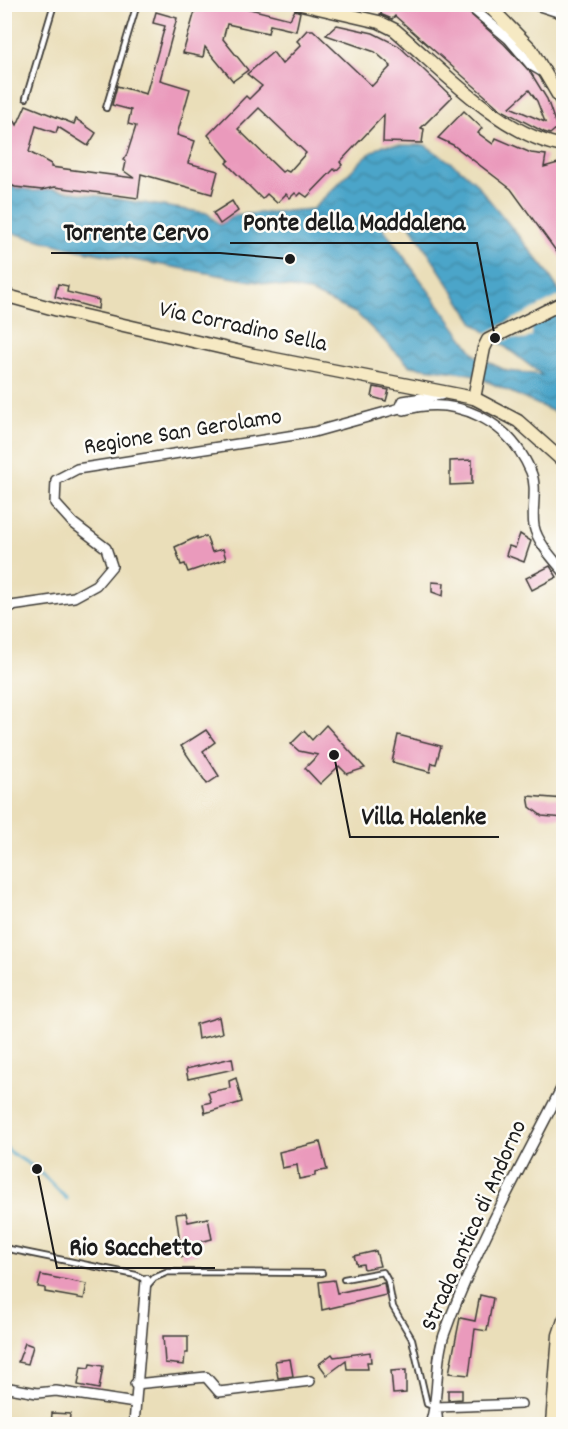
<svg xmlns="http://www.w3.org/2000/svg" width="568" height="1429" font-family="Dekko,sans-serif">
<defs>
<pattern id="water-waves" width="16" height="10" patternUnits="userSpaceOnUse" patternTransform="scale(1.5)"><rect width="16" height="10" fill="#4ba5c9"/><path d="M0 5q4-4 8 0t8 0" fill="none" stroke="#3e86a2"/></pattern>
</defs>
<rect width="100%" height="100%" fill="#fdfcf7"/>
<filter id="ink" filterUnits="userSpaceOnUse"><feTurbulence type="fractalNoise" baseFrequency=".0167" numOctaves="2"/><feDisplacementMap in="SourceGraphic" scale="12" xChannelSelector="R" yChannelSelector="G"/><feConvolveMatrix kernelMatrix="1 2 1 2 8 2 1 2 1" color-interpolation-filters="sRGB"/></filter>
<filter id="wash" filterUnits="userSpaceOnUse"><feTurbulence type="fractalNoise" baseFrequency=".008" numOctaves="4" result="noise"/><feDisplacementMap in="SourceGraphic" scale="24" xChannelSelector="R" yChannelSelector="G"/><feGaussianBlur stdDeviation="1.35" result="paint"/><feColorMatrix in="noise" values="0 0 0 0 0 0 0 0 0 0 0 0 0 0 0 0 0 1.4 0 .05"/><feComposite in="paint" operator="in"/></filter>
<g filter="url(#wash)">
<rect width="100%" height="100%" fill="#eadeb9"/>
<path fill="url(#water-waves)" stroke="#346072" stroke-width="1.5" fill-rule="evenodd" d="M383 145H425L459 168 474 181 546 270 563 297V416L471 374 410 366 357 314 308 291 78 250 5 231 4 185 34 191 54 189 207 213 220 225 235 215 313 209 365 157ZM404 216 474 323 542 375 507 371 476 356 380 224Z"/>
<polygon fill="#eadeb9" points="563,294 563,310 532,325 532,336 525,340 512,338 497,344 484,334"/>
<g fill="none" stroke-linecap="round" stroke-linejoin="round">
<polyline stroke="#4ba5c9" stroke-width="3" points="4,1145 10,1152 37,1169 67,1199"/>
</g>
<g id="blocks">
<g fill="#ea9abc" fill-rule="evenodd">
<polygon points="197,4 230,4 290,19 295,10 300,12 296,31 270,25 268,33 227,24 223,39 248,70 233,81 205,47 203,57 183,53"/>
<path d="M389 4H459L504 44 531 73 547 99 557 128 550 134 544 132 500 109 395 16 392 19 380 14ZM529 90 537 101 545 122 510 107Z"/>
<polygon points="156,12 177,18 160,80 190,89 177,135 195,141 188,163 218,171 212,194 141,174 138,198 55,187 42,190 15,187 4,182 4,100 17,125 26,105 74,124 76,119 96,133 88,146 58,127 56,133 36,126 29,152 51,164 51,167 134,178 124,171 126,162 123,160 127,154 136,126 128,124 131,110 112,105 117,86 146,94 165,26 153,23"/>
<path d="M337 25 373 33 399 46 452 97 421 128 424 129 422 143 383 142 384 115 340 162 342 165 336 171 334 169 307 197 301 193 298 196 295 193 290 198 286 194 277 203 267 194 262 199 226 163 229 160 208 135 246 96 249 99 262 86 247 74 273 52 282 64 301 45 297 41 307 30H313L372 86 391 66 375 52 326 35ZM259 108 306 153 289 172 285 170 282 172 238 129Z"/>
<polygon points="464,111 482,128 478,133 493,144 496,138 531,153 546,155 544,167 558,163 564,165 564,262 511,189 453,145 438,138"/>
<polygon points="232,201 238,211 220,224 213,213"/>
<polygon points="58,284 68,286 67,292 99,300 98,309 55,297"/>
<polygon points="374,387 389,390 386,401 372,397"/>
<polygon points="472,460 472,484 450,485 450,461"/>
<polygon points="520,534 531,541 524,562 506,555 509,546 515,548"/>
<polygon points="206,536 212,552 223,549 226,559 188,572 185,564 181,565 175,547 197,537 197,539"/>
<polygon points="550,566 557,577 532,590 526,578"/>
<polygon points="432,582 444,583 443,596 432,592"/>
<polygon points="326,725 365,768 347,774 339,766 320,784 305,768 318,755 299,751 291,744 304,731 312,740"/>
<polygon points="206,730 215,742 203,751 219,776 207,784 181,746"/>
<polygon points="398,735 441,746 436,764 432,763 430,772 392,762"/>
<polygon points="528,796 564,799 564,818 542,816 530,807"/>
<polygon points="219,1017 222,1033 198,1039 196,1024"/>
<polygon points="232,1058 234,1069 188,1079 186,1069"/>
<polygon points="236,1078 242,1102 205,1113 203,1104 211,1102 208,1092 230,1088 229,1081"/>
<polygon points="320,1142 327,1170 315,1172 315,1176 299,1179 297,1165 282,1168 279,1152"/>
<polygon points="186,1213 188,1222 208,1218 212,1239 196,1243 198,1253 182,1257 176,1214"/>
<polygon points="376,1251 380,1266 364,1269 363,1264 357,1265 354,1256"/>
<polygon points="41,1275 87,1284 84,1299 45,1292 45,1288 38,1287"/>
<polygon points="334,1280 337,1293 384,1283 386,1295 322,1310 319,1282"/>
<polygon points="480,1295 493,1298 487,1331 475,1329 469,1375 449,1373 460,1318 475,1321"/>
<polygon points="163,1336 188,1336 188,1353 185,1353 184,1365 165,1363"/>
<polygon points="25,1343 33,1346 28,1364 18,1362"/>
<polygon points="370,1352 371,1362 367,1362 368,1369 347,1369 346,1361 327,1375 319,1364 332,1354 334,1357"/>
<polygon points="290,1359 293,1376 278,1378 275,1361"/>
<polygon points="90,1364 103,1366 99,1389 78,1385 81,1367 89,1368"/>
<polygon points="406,1370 406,1393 393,1394 391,1371"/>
<polygon points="448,1390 462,1390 462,1399 448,1400"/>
<polygon points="52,1413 70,1414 69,1425 51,1425"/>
</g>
</g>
</g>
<g filter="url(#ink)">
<use href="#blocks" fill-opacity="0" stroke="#3b3934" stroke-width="1.5"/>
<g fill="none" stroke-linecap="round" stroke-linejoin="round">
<g stroke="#3b3934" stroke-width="8">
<g id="lane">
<polyline points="26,98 54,4"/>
<polyline points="106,108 137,4"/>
<polyline points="4,1248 136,1275 146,1280"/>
<polyline points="344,1279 383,1272 388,1281 393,1307 412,1339 427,1404 435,1407"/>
<polyline points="147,1286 154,1278 168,1272 322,1273"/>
</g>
</g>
<g stroke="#3b3934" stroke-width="12">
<g id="street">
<polyline points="467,4 509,39 531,65 543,72"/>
<polyline points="533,4 564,14"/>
<path d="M441 395 403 401 400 408 404 410C456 395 509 420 531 472 538 488 531 509 534 526 537 542 554 560 564 572"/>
<polyline points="4,607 74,597 96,585 112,566 106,548 73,523 55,503 56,480 77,469 314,432 400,408"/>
<polyline points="135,1384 206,1377 219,1392 310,1381"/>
<polyline points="4,1387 37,1393 56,1391 135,1403"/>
<polyline points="134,1424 146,1280"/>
<path d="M430 1424C440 1396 434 1364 444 1335 475 1248 522 1166 564 1083"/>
<polyline points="438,1424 436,1407 521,1404"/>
</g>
</g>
<g stroke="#3b3934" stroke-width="15">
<g id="secondary">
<path d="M301 4 379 22 395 30C442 70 502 136 564 146"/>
<polyline points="487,4 531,49 564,105"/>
<polyline points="4,295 58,310 254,355 474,398 518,421 564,462"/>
<polyline points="474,398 484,348 488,340 564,302"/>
<polyline points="552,1424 559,1335 564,1320"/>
</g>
</g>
<use href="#lane" stroke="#fff" stroke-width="4.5"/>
<use href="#street" stroke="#fff" stroke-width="9"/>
<use href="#secondary" stroke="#f6e9c3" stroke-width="12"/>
</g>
</g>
<g text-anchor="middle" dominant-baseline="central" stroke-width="5" stroke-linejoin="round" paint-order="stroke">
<g font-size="24" fill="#1c1c1c" stroke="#fdfcf7">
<text transform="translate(243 328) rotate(12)">Via Corradino Sella</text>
<text transform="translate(183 433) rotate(-9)">Regione San Gerolamo</text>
<text transform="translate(475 1226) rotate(-66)">Strada antica di Andorno</text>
</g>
</g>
<path fill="none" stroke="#1c1c1c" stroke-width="2" d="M495 338L477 243H230M290 259L220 253H51M334 755L350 837H499M37 1169L57 1268H215"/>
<g fill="#1c1c1c" stroke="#fdfcf7" stroke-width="2">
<circle cx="495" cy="338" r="6"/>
<circle cx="290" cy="259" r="6"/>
<circle cx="334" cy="755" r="6"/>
<circle cx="37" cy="1169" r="6"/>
</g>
<g font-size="26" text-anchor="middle" font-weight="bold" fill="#1c1c1c" stroke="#fdfcf7" stroke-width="5" stroke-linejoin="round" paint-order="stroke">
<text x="354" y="230">Ponte della Maddalena</text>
<text x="136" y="240">Torrente Cervo</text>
<text x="424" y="824">Villa Halenke</text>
<text x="136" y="1255">Rio Sacchetto</text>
</g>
<rect width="568" height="1429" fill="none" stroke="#fdfcf7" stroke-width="24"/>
</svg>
